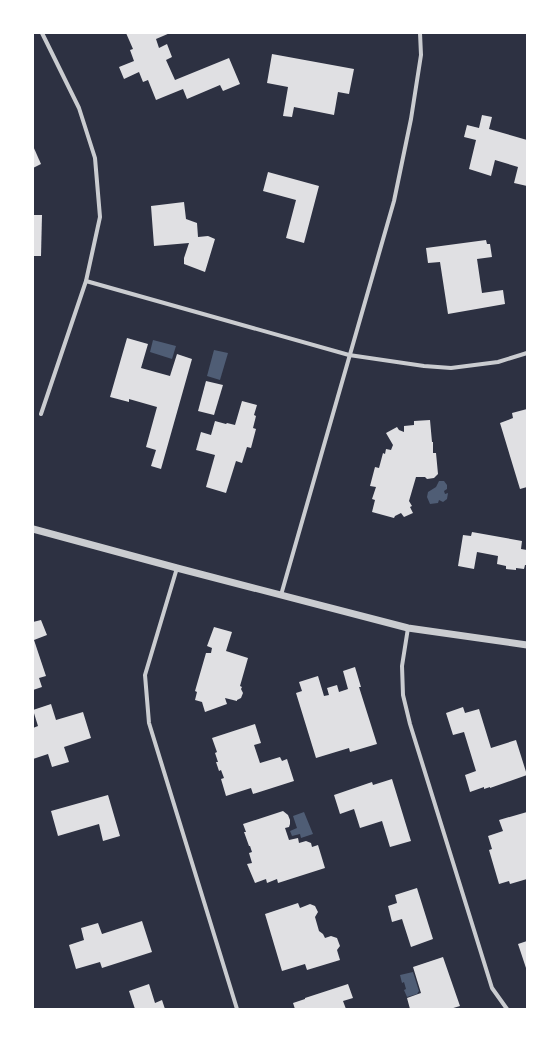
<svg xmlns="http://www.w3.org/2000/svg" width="560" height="1042" font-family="'Public Sans',sans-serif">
<rect width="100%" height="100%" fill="#2d3142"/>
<g fill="#4f5d75">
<polygon points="153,340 176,346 172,359 150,352"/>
<polygon points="214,350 228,353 220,380 207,376"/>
<polygon points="439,481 444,481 447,485 447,489 444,491 445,494 448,493 447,499 443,502 439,500 438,503 430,504 427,497 428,492 436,487"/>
<polygon points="304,812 313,834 301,838 300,834 292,836 290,831 297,828 293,816"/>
<polygon points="413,972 419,991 417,994 407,997 404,990 406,989 404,982 402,983 400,975"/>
</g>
<g fill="#e0e0e3">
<polygon points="126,33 170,33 156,39 159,48 167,44 172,57 166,60 175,80 229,58 240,84 223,91 220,85 187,99 183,89 156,100 148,80 143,82 139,72 124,79 119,67 134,61 130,50 133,49"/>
<polygon points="272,54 354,69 349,94 338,92 334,115 294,107 292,117 283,116 288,87 267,83"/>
<polygon points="482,115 492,117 489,129 527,140 527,186 514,183 518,167 495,160 491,176 469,169 476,140 464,137 467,125 479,128"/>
<polygon points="33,146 41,164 33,168"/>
<polygon points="268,172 319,186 304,243 286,238 296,200 263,191"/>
<polygon points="184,202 186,219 197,223 198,237 208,236 215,239 205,272 184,264 184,258 189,243 154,246 151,206"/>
<polygon points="33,215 42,215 41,256 33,256"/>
<polygon points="486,240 487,244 490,244 492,257 477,259 482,293 503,290 505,304 448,314 440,262 428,263 426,248"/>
<polygon points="127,338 148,344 141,368 170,376 177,354 192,359 161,469 151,466 156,450 146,447 157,407 129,399 129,402 110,397"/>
<polygon points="206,381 223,385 214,415 198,411"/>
<polygon points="242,401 257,405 254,415 256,416 253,428 256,429 251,448 247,447 242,463 236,461 226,493 206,487 215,455 196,450 201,432 211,435 215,421 226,424 227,423 235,425"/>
<polygon points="527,409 527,487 520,489 500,423 513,418 512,413"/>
<polygon points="430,420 432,442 433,442 433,453 436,453 438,474 434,478 427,479 425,477 416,477 409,501 412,506 410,507 413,513 404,517 401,513 395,516 394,518 372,512 375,500 372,499 376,487 370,486 375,467 379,468 383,453 385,454 386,449 391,450 393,445 386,433 397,427 399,430 404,432 404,426 414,425 414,421"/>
<polygon points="472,532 522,541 521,549 527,550 527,565 525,565 524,569 516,568 516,570 506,569 506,566 497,564 498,556 477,552 474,569 458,566 463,535 471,536"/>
<polygon points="41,620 47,635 34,640 46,676 39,678 42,687 33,690 33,622"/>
<polygon points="214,627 232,632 226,651 248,658 240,686 242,687 241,689 243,693 241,698 237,700 237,701 225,698 227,704 205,712 202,702 195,700 197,692 195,691 206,653 211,653 212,648 207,646"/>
<polygon points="355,667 361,687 359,687 377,744 350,752 349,748 316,758 296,693 302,691 299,682 318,676 324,696 329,695 327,688 337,685 339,692 348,689 343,671"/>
<polygon points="51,704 56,720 83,712 91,738 64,747 69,762 52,767 48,754 33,759 33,728 38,726 33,710"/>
<polygon points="463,707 465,713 479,709 491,748 516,740 527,775 490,788 490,787 484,789 484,787 470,792 465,775 476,771 464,732 453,735 446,713"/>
<polygon points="255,724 261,743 254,745 260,763 280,757 282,761 287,759 294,781 253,794 251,788 226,796 221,779 224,778 221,770 219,771 216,762 218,762 215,753 217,752 212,738"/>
<polygon points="392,779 411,841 390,847 382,821 360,828 354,809 340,814 334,795 372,782 373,785"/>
<polygon points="108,795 120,836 103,841 99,824 58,836 51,811"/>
<polygon points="283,811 288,815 290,820 290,824 289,827 285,828 289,840 298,838 299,843 306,841 311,843 312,847 318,845 325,868 278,883 277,879 267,883 266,879 255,883 247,864 252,863 249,853 252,852 250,846 249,846 244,832 246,832 243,824"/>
<polygon points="527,812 527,879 510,884 509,881 499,884 489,850 492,849 488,836 503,831 499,820"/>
<polygon points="417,888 433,939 411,947 402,919 392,922 388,906 397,903 395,895"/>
<polygon points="298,903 300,908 310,904 315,906 318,912 315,917 319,931 323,934 325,938 331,936 337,938 340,946 337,950 340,960 307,970 305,964 282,971 265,914"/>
<polygon points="142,921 152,952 102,968 100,962 76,969 69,945 84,940 81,928 98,923 102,934"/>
<polygon points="527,941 527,971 518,944"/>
<polygon points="443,957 460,1006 450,1009 410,1009 407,998 421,993 413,967"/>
<polygon points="149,984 155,1003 162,1000 165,1009 135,1009 129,991"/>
<polygon points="348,984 353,998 343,1001 346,1009 295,1009 293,1003 305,999 305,998"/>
</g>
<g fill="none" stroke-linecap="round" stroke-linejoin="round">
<g stroke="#caccd0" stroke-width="4">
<polyline points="86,281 349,355 424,366 451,368 498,362 527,353"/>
<polyline points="41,414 86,281 100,217 95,158 79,108 42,33"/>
<polyline points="177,568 145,675 149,723 237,1009"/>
<polyline points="281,595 394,201 411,119 421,55 420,33"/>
<polyline points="408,628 402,666 403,695 410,724 492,988 507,1009"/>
</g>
<polyline stroke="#caccd0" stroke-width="7" points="33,529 177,568 408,628 527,645"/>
</g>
<rect width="560" height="1042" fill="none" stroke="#ffffff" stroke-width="68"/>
</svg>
